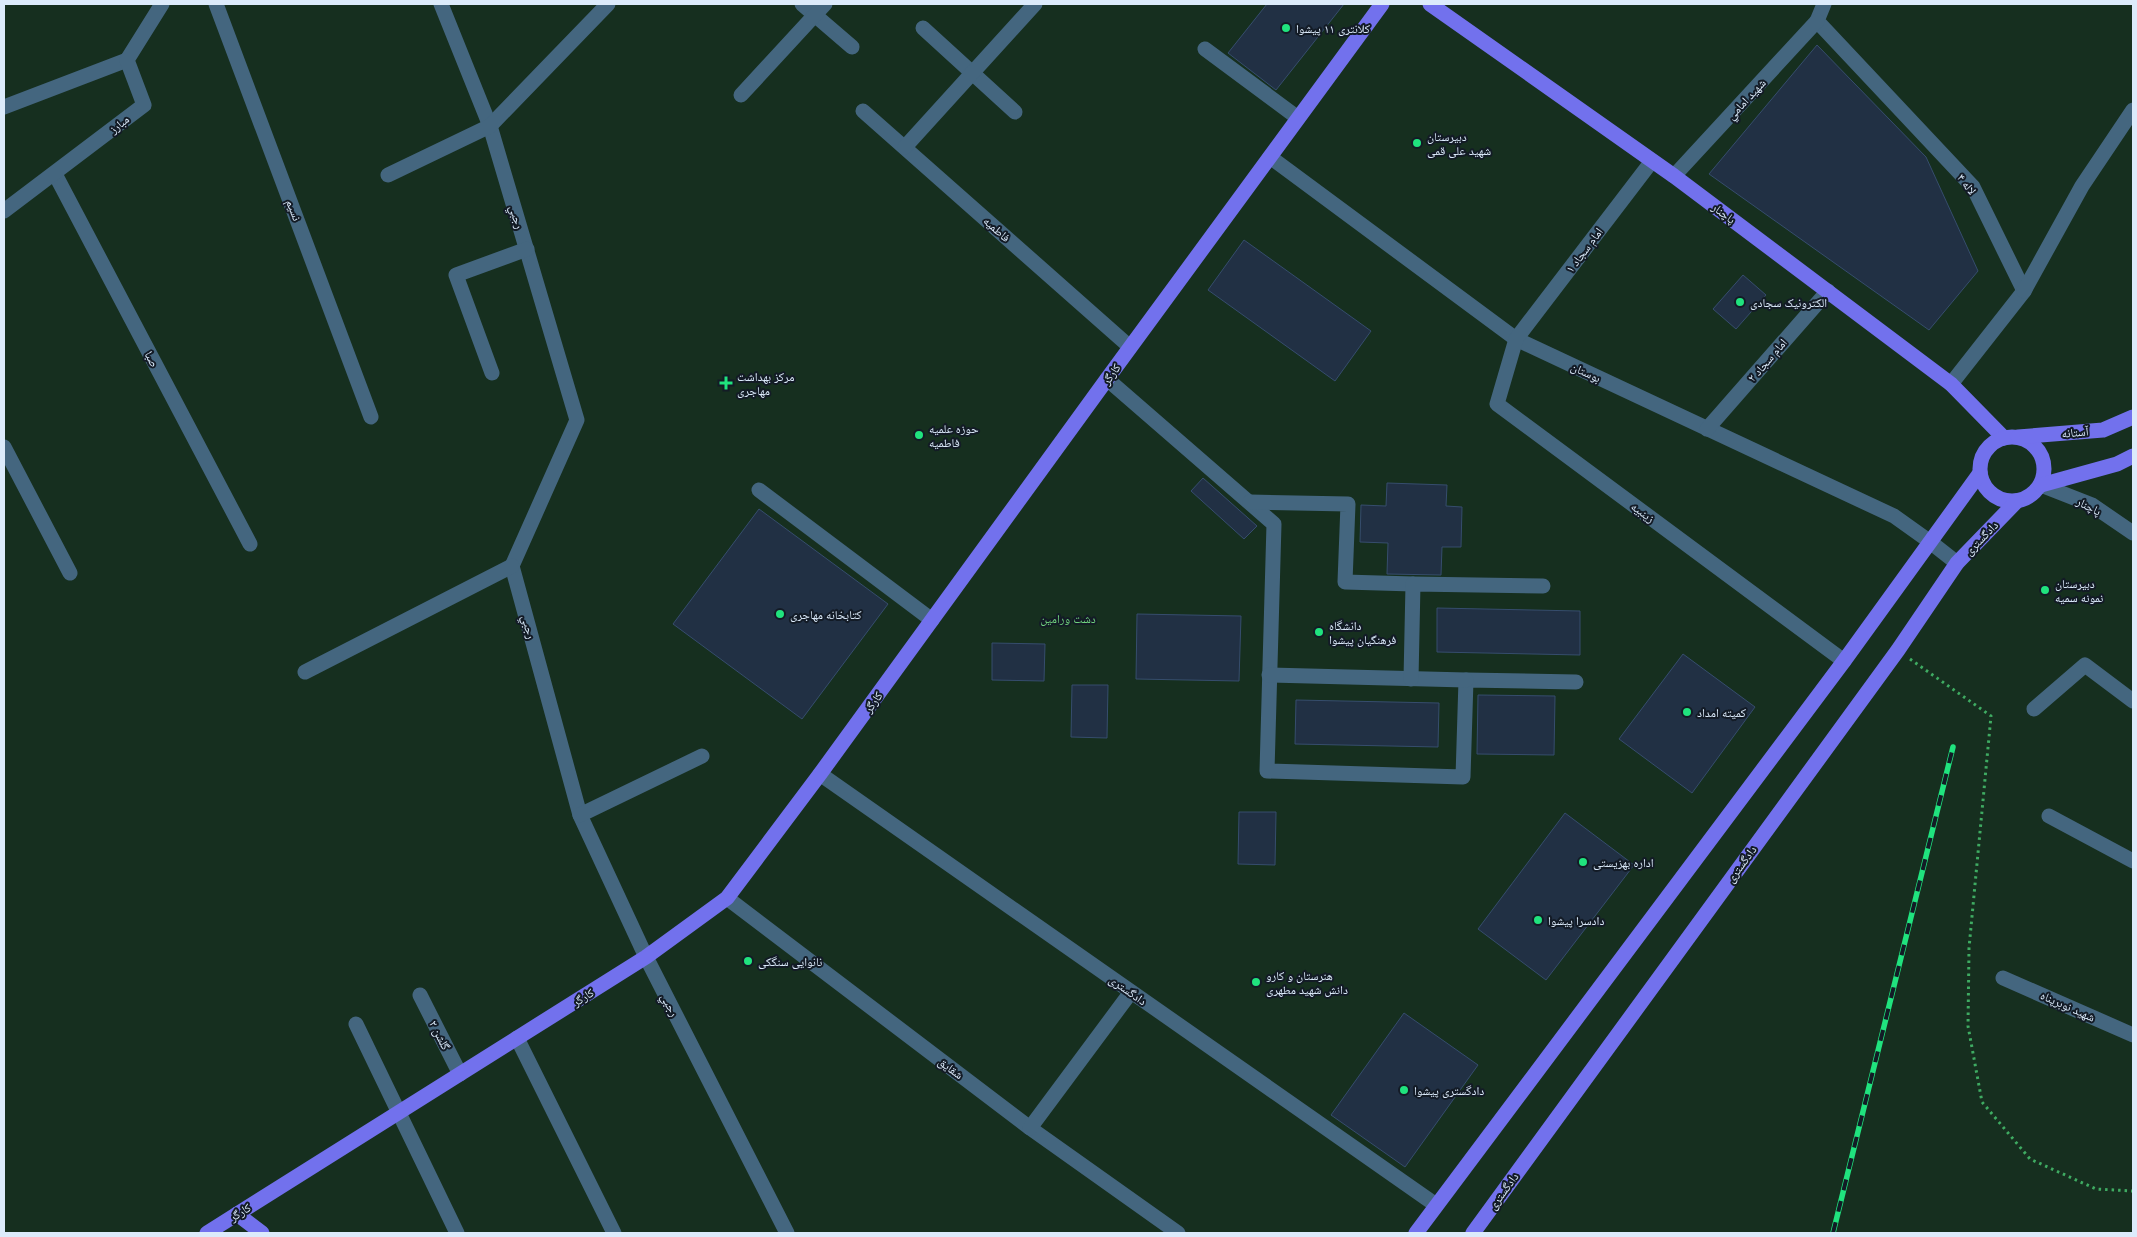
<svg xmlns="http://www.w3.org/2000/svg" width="2137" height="1237" font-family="'Open Sans','Noto Naskh Arabic',sans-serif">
<rect width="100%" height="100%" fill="#131b26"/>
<rect fill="#162f1f" x="4" y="4" width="2129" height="1229"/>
<g fill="#213044" stroke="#364d6d">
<polygon points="1267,4 1344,4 1276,90 1228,53"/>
<polygon points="1817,45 1926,157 1978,271 1929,330 1709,174"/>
<polygon points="1244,240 1371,331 1335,381 1208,290"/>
<polygon points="1743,275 1766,295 1736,329 1713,309"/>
<polygon points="1203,478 1257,526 1244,539 1191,491"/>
<polygon points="1387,483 1447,485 1446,506 1462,507 1461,547 1442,547 1441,575 1387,574 1388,543 1360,542 1361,505 1386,506"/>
<polygon points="759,509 888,604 802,719 673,624"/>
<polygon points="1437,608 1580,611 1580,655 1437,652"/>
<polygon points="1137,614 1241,616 1239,681 1136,679"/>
<polygon points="992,643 1045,644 1044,681 992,680"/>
<polygon points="1683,654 1755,707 1692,793 1619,739"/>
<polygon points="1072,685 1108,685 1107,738 1071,737"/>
<polygon points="1478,695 1555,696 1554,755 1477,754"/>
<polygon points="1296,700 1439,703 1438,747 1295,744"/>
<polygon points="1239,812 1276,812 1275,865 1238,864"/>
<polygon points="1565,813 1634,865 1546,980 1478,929"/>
<polygon points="1404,1013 1478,1065 1405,1167 1331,1115"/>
</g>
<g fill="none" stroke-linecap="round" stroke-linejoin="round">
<polyline stroke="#3fab62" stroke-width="3" stroke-dasharray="2.5 4" stroke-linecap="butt" points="1910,659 1991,716 1969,948 1968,1026 1982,1102 2030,1159 2096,1189 2133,1191"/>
<g stroke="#44667f" stroke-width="15">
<polyline points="216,4 371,417"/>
<polyline points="441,4 490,126 577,420 512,566 580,815 646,957 787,1233"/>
<polyline points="802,4 852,47"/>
<polyline points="1824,4 1817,21 1973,187 2024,291 1951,384"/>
<polyline points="923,28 1015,112"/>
<polyline points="1205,49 1298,118"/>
<polyline points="741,95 825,4"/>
<polyline points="4,107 127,60"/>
<polyline points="863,111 1130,347"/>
<polyline points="905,147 1035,4"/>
<polyline points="1270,157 1516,339 1894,516 1929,541 1957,563"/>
<polyline points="1652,161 1516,339 1497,404 1844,661"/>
<polyline points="55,174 250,544"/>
<polyline points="388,175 490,126 608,4"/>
<polyline points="1674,176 1817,21"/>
<polyline points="4,211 144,105 127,60 162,4"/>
<polyline points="2024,291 2082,186 2133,110"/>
<polyline points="492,373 456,275 527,249"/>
<polyline points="1107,379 1274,524 1267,771 1463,777 1466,680 1576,682"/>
<polyline points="1707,429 1828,291"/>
<polyline points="4,447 70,573"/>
<polyline points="2041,485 2092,505 2133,533"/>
<polyline points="759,490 932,620"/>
<polyline points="1250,502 1348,504 1345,582 1413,584"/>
<polyline points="305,672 512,566"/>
<polyline points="1269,675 1466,680"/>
<polyline points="1411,679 1413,584 1543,586"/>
<polyline points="2034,709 2085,665 2133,701"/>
<polyline points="820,774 1436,1205"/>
<polyline points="580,815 702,756"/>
<polyline points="2049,816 2133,861"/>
<polyline points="727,898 1030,1128 1178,1233"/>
<polyline points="2003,978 2133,1035"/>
<polyline points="420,995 460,1074"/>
<polyline points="356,1024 457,1233"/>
<polyline points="517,1038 614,1233"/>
<polyline points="1030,1128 1131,992"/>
</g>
<g stroke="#7271ed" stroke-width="15">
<polyline points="1430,4 1674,176 1951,384 2004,438"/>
<circle cx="2012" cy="469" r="32"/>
<polyline points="2018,437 2103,430 2133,417"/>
<polyline points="2041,485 2117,464 2133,456"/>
<polyline points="237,1214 262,1233"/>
<polyline points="207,1233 646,957 727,898 820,774 1107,379 1382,4"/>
<polyline points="1416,1233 1844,661 1980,473"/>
<polyline points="1473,1233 1898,650 1957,563 2017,501"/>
</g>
<g stroke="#20e37e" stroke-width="5.5">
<polyline id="rail" points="1833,1233 1953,747"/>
</g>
<use href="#rail" stroke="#131b26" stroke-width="4" stroke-dasharray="11" stroke-linecap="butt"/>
</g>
<g fill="#20e37e" stroke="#131b26" stroke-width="2">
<circle cx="1286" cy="28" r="5"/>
<circle cx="1417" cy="143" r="5"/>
<circle cx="1740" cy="302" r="5"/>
<path d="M723.5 375.5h5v5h5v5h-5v5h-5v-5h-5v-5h5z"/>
<circle cx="919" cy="435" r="5"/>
<circle cx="2045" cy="590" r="5"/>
<circle cx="780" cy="614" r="5"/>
<circle cx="1319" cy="632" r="5"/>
<circle cx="1687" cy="712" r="5"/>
<circle cx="1583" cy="862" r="5"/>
<circle cx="1538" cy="920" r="5"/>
<circle cx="748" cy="961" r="5"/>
<circle cx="1256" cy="982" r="5"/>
<circle cx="1404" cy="1090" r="5"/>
</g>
<g text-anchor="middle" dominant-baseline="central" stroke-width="4" stroke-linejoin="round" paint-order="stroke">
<g font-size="12" fill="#dcebfb" stroke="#131b26" text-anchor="start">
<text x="1296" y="28">کلانتری ۱۱ پیشوا</text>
<text x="1427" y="136">دبیرستان<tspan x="1427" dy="14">شهید علی قمی</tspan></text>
<text x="1750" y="302">الکترونیک سجادی</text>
<text x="737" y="376">مرکز بهداشت<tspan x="737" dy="14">مهاجری</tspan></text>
<text x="929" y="428">حوزه علمیه<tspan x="929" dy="14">فاطمیه</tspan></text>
<text x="2055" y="583">دبیرستان<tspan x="2055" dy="14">نمونه سمیه</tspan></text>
<text x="790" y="614">کتابخانه مهاجری</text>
<text x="1329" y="625">دانشگاه<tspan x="1329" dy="14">فرهنگیان پیشوا</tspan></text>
<text x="1697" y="712">کمیته امداد</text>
<text x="1593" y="862">اداره بهزیستی</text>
<text x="1548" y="920">دادسرا پیشوا</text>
<text x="758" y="961">نانوایی سنگکی</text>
<text x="1266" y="975">هنرستان و کارو<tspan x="1266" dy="14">دانش شهید مطهری</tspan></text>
<text x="1414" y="1090">دادگستری پیشوا</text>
</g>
<g font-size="12" fill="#dcebfb" stroke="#131b26">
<text transform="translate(1746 99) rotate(-47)">شهيد امامي</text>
<text transform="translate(119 124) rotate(-38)">مبارز</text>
<text transform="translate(1967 184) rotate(52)">لاله ۴</text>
<text transform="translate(294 210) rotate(69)">نسيم</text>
<text transform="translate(1724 213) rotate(37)">پاچنار</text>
<text transform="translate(517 217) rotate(73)">رجبي</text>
<text transform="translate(997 229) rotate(42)">فاطميه</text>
<text transform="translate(1584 250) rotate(-53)">امام سجاد ۱</text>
<text transform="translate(152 359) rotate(62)">صبا</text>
<text transform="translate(1767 360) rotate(-49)">امام سجاد ۲</text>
<text transform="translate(1586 372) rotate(25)">بوستان</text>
<text transform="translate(1111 374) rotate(-54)">کارگر</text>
<text transform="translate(2075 432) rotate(-5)">آستانه</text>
<text transform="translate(2089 506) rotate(27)">پاچنار</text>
<text transform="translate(1643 512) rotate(36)">زينبيه</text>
<text transform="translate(1981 538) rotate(-46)">دادگستری</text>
<text transform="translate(529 627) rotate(75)">رجبي</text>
<text transform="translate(873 702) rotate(-54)">کارگر</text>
<text transform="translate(1741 864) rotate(-54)">دادگستری</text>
<text transform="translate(1128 990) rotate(35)">دادگستری</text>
<text transform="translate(583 997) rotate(-32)">کارگر</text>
<text transform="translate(670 1005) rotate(63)">رجبي</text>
<text transform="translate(2068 1006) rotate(24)">شهید نوبرپناه</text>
<text transform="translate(440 1035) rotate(63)">گلشن ۲</text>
<text transform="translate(951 1068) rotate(37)">شقايق</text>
<text transform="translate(1503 1191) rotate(-54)">دادگستری</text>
<text transform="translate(240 1212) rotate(-32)">کارگر</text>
</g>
<g font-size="12" fill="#70d27d" stroke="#131b26">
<text x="1068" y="618">دشت ورامین</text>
</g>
</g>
<rect width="2137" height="1237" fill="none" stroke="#dcebfb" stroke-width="10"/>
</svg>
